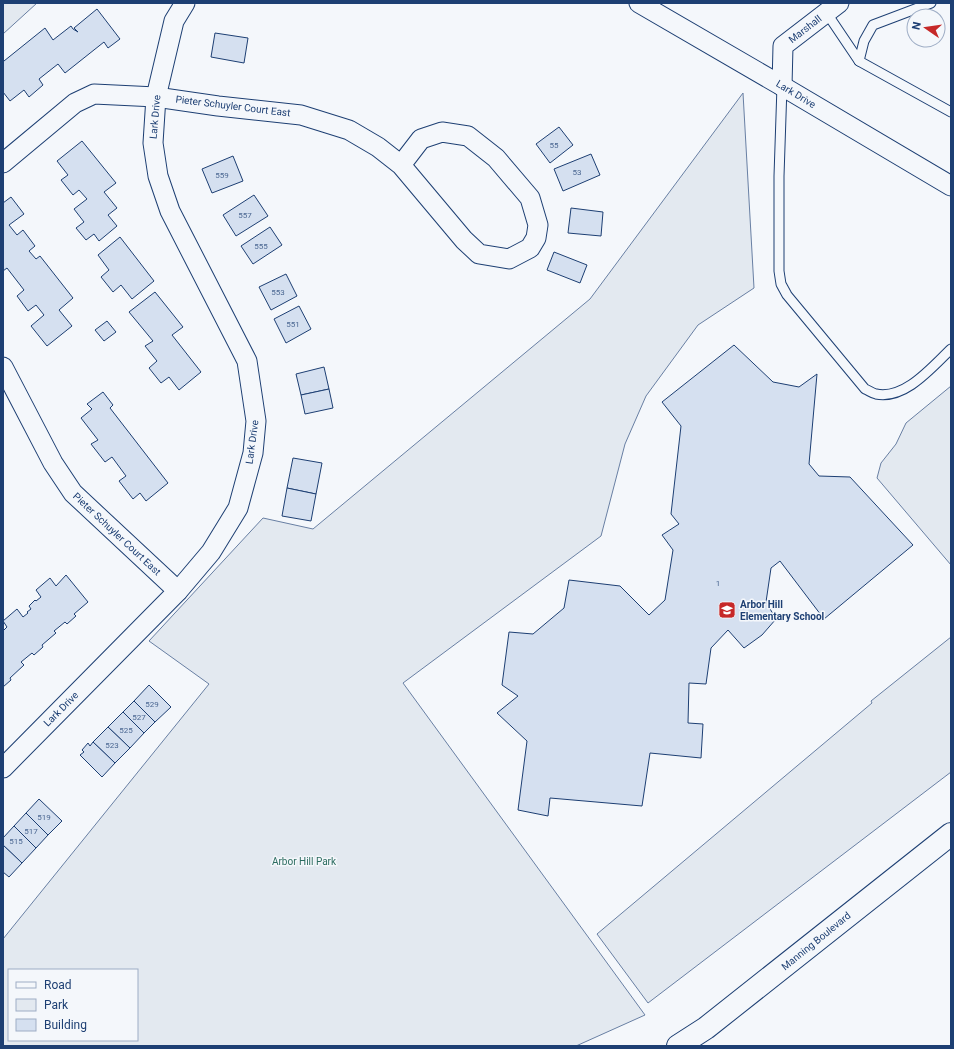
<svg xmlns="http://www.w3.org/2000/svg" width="954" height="1049" font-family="Roboto,sans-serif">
<rect width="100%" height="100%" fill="#f4f7fb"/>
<g fill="#e3e9f0" stroke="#687fa3" fill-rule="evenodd">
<polygon points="3,3 37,3 3,34"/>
<path d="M743 93 754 288 698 325 646 396 625 444 601 536 403 683 645 1015 576 1046H3V939L209 684 149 641 263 518 313 529 590 299ZM9 970H137V1040H9Z"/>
<polygon points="951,386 951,565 877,478 881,463 896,444 906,423"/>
<polygon points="951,637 951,772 648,1003 597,934 872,703 871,701"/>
</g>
<g fill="#d5e0f0" stroke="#1d3f73">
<polygon points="97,9 120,39 108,48 104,42 65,73 58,64 39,79 43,85 29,97 24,90 10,101 3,92 3,60 4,61 45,28 53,40 71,26 73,29 78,32 74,28"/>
<polygon points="215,33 248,38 244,63 211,57"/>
<polygon points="559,127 573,145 550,163 536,144"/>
<polygon points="82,141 116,183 104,192 117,208 108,215 117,226 99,241 94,234 86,240 76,228 84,222 74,209 87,199 79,190 73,195 61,180 68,175 57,161"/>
<polygon points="591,154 600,175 563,191 554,169"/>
<polygon points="233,156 243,181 212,193 202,169"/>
<polygon points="254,195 268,216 236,236 223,215"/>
<polygon points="11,197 24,214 9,225 17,235 23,230 35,246 29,251 36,259 40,256 73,298 59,310 72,326 47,346 31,326 44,315 36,305 28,311 17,296 24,290 7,268 3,271 3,203"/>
<polygon points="571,208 603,212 601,236 568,233"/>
<polygon points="270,227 282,245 253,264 241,246"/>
<polygon points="120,237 154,281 132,299 121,285 113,292 101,277 109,270 98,255"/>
<polygon points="554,252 587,265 580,283 547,270"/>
<polygon points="286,274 297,296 271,310 259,287"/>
<polygon points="155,292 183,327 172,335 201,372 179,390 169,377 161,383 149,368 157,361 145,346 153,341 129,312"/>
<polygon points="299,306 311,329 286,343 274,319"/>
<polygon points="107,321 116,332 104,341 95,330"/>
<polygon points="734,345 773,382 799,387 817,374 809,464 819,476 850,477 913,545 824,619 780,561 771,568 766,602 776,619 762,635 744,648 728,630 711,648 706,684 689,683 688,723 703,724 701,758 650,753 642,806 550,798 548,816 518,810 527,741 497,713 518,696 502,685 509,632 533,634 564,608 569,580 620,586 649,615 665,600 673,550 662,535 679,524 671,514 681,426 662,402"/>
<polygon points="324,367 329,389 301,395 296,374"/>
<polygon points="329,389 333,408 305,414 301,395"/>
<polygon points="103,392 113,405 110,408 168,483 146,501 140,493 133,499 119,481 126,476 112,457 105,462 91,444 98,440 81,418 92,409 87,404"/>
<polygon points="293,458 322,463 316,494 287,488"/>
<polygon points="287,488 316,494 311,521 282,516"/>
<polygon points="66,575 88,602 74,614 76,616 67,624 65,622 54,631 56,633 42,645 43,647 34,655 32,653 21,662 24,665 10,678 11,680 3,687 3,631 7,627 3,621 17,609 23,617 28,613 27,612 31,609 29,606 35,600 36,601 41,597 36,590 50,578 56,586"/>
<polygon points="149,685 171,707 155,722 134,701"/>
<polygon points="134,701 155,722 144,733 123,712"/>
<polygon points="123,712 144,733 130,748 108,727"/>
<polygon points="108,727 130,748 115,763 93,742"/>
<polygon points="93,742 115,763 102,777 80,755 84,752 82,750 88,743 90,746"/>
<polygon points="39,799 62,821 48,835 26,813"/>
<polygon points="26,813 48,835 36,848 14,826"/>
<polygon points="14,826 36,848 22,863 3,845 3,838"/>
<polygon points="3,845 22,863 9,877 3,872"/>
</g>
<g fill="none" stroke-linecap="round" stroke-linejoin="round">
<g stroke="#1d3f73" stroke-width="11">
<g id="lane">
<polyline points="931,3 873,25 864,41 859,61 951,112"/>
<polyline points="826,12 859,61"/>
<path d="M782 86 779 176V271L781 284 787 295 865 389C868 390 872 393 876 394 905 400 932 367 951 349"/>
</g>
</g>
<g stroke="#1d3f73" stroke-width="21">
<g id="street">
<polyline points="639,3 782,86 951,186"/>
<polyline points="782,86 783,46 839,3"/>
<polyline points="3,163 75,103 94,94 156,97 218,106 301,115 349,130 378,147 401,165 464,240 479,254 509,259 530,248 536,238 538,225 530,198 496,158 468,136 442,132 421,139 401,165"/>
<polyline points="3,367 53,463 73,493 178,591"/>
<polyline points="3,768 178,591 211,552 238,508 253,453 256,421 247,361 170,211 158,176 153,143 156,97 174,21 185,3"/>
</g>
</g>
<g stroke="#1d3f73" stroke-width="24">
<polyline id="secondary" points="678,1046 706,1028 951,834"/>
</g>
<use href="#lane" stroke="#f4f7fb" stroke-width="9"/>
<use href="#street" stroke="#f4f7fb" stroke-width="19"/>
<use href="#secondary" stroke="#f4f7fb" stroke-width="22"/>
</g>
<defs>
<g id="school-square" transform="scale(0.9)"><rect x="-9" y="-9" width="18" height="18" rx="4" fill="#c62828" stroke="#f4f7fb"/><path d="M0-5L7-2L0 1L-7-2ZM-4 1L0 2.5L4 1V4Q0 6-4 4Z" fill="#fff"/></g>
</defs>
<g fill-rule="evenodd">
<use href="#school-square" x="727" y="610"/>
</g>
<g text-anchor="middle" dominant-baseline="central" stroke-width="3" stroke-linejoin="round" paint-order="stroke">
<g font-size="8" fill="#4b6792">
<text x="554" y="145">55</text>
<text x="577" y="172">53</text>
<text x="222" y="175">559</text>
<text x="245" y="215">557</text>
<text x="261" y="246">555</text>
<text x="278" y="292">553</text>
<text x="293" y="324">551</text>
<text x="718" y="583">1</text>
<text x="152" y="704">529</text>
<text x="139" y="717">527</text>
<text x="126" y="730">525</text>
<text x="112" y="745">523</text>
<text x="44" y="817">519</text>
<text x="31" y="831">517</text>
<text x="16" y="841">515</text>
</g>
<g font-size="10" fill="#1d3f73" stroke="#f4f7fb">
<text transform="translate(805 29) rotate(-38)">Marshall</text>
<text transform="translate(796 94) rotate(31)">Lark Drive</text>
<text transform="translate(233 106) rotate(7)">Pieter Schuyler Court East</text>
<text transform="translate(155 117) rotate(-85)">Lark Drive</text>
<text transform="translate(252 442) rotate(-82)">Lark Drive</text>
<text transform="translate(117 534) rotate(43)">Pieter Schuyler Court East</text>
<text transform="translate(61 709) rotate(-45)">Lark Drive</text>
<text transform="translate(816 941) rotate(-39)">Manning Boulevard</text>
</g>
<g font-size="10" font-weight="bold" fill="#1d3f73" stroke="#f4f7fb" text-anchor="start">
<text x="740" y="604">Arbor Hill<tspan x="740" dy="12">Elementary School</tspan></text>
</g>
<g font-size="10" fill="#2c6c60" stroke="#f4f7fb">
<text x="304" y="861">Arbor Hill Park</text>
</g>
</g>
<rect width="954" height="1049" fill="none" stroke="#1d3f73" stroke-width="8"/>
<rect x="8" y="969" width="130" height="72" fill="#f4f7fb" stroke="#9eadc5"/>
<rect x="16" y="982" width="20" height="6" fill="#f4f7fb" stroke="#9eadc5"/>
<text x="44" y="989" font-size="12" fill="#1d3f73">Road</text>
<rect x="16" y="999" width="20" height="12" fill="#e3e9f0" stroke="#9eadc5"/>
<text x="44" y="1009" font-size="12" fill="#1d3f73">Park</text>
<rect x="16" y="1019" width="20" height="12" fill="#d5e0f0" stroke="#9eadc5"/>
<text x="44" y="1029" font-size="12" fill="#1d3f73">Building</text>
<g transform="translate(926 28) rotate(283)"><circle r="19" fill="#f4f7fb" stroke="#9eadc5"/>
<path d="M0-3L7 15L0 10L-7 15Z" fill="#c62828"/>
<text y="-6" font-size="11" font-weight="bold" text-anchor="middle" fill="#1d3f73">N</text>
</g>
</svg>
